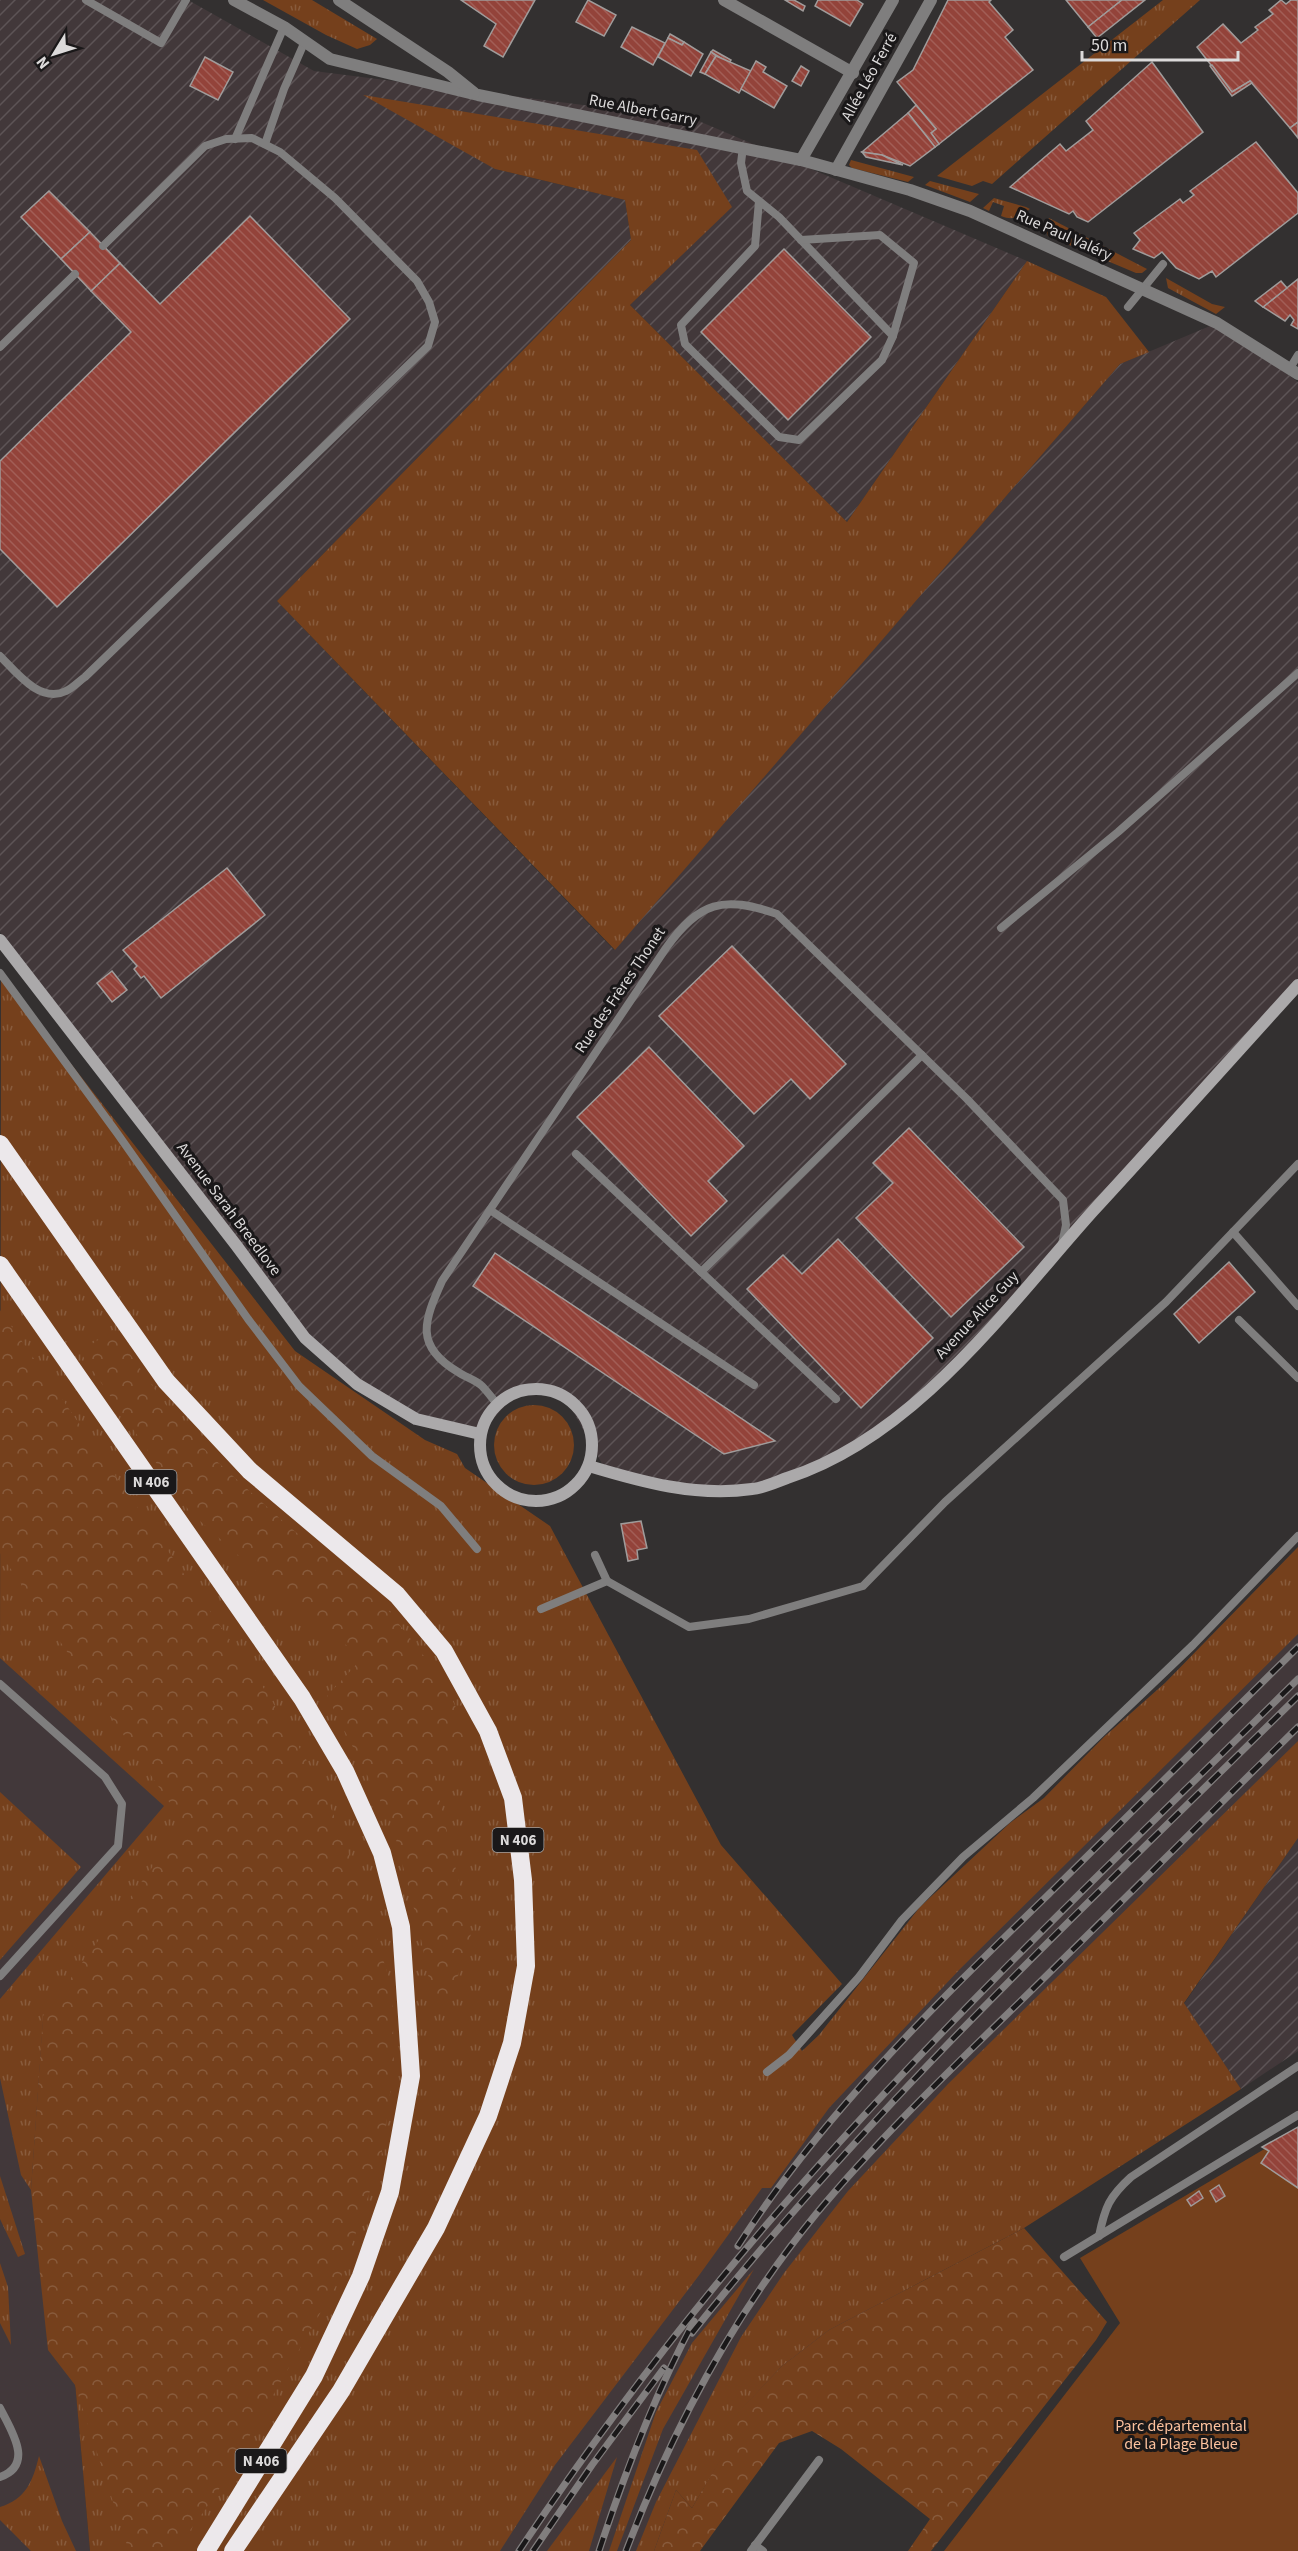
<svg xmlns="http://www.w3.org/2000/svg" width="1298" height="2551" font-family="'Source Sans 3',sans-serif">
<defs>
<pattern id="industrial-furrows" width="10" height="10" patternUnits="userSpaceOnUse" patternTransform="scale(1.5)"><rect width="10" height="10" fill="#42383a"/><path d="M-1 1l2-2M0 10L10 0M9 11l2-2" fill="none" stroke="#5d5456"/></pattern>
<pattern id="grass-tufts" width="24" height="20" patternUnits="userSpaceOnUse" patternTransform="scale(1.5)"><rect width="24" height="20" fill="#75401c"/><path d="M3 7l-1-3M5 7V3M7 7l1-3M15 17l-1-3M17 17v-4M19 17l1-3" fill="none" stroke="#885b3c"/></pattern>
<pattern id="forest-crowns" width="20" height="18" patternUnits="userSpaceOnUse" patternTransform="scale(1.5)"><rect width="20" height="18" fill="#75401c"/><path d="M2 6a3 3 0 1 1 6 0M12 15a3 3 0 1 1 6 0" fill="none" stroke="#885b3c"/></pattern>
<pattern id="building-back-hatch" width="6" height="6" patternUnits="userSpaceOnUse" patternTransform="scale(1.5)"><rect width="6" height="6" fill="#93433a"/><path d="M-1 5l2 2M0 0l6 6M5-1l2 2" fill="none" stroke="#a25e56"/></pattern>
</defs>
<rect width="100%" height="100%" fill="#333030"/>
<g fill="#42383a">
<polygon points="1298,1547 1298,1838 909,2287 676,2490 654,2551 422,2551 802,2051 819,2035 920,1907 1010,1823 1044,1798 1104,1737 1165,1683"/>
<polygon points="0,1651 184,1824 43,2016 90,2551 0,2551"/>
</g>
<g fill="url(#industrial-furrows)">
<polygon points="0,0 188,0 314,71 694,119 1027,261 847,522 630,305 731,207 495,169 625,200 631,240 277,601 614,950 1120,364 1217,323 1298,382 1298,983 979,1340 863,1443 785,1479 699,1492 606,1471 564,1395 518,1391 480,1434 416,1419 357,1384 305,1338 0,932"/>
<polygon points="1298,1838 1298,2051 1241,2089 1184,2004"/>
</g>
<g fill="url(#grass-tufts)">
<polygon points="263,0 312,0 377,39 370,45 357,49 326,35"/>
<polygon points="1163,0 1200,0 992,184 983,181 972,186 937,176"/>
<polygon points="363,95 697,150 732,207 630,305 847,522 1027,261 1106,297 1149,352 1120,364 615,950 277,601 631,240 625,200 495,169"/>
<polygon points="851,160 914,177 908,182 852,168 849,165"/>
<polygon points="930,181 979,194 970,202 925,185"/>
<path d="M994 198 1026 207 1030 209C1018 217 1014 221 1001 216L1004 206 993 202 989 211 983 208Z"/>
<polygon points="1049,218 1147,269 1142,273 1136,273 1048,236 1045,229"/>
<polygon points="1166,278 1212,304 1225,307 1216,314 1168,288"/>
<polygon points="1,974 295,1351 425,1440 457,1454 465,1468 550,1526 721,1845 842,1984 792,2035 802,2051 819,2035 920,1907 1010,1823 1044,1798 1104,1737 1165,1683 1298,1547 1298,1634 960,1969 829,2108 771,2188 762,2188 700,2274 555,2465 500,2551 90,2551 43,2021 31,2190 21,2175 0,2078 0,1999 164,1806 0,1658"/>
<circle cx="534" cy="1445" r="40"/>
<polygon points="1298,1741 1298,1838 1184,2003 1241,2089 1024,2228 829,2330 782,2366 723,2429 733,2439 692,2508 676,2490 654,2551 636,2551 656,2502 741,2337 784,2273 848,2191 948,2084"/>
<polygon points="0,1792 81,1867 0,1960"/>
<polygon points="0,2176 25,2254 18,2257 0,2219"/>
<polygon points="0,2263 8,2287 11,2345 0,2323"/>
<polygon points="754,2269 663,2429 617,2551 609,2551 656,2412 692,2343"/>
<path d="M39 2456 62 2521 76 2551H31L0 2520V2507C26 2499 33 2481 39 2456Z"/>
<polygon points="617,2457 589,2551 547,2551"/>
</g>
<g fill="url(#forest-crowns)">
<polygon points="0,1310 269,1696 324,1790 365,1896 392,1990 394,2065 381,2158 341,2277 215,2496 175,2551 129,2551 75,2385 48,2350 31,2190 43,2016 184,1824 0,1553"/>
<polygon points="113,1330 168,1408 212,1457 287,1525 381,1601 441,1678 467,1729 466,1750 434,1776 471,1934 451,1997 433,1999 418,1924 392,1824 327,1696 355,1666 355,1651 316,1625 190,1512 80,1352"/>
<polygon points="1024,2228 1107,2322 1096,2340 931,2551 908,2551 930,2519 841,2449 812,2431 779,2443 700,2551 654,2551 676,2490 692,2508 732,2439 722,2429 782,2366 829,2330"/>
</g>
<polygon fill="#75401c" points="1298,2129 1298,2551 944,2551 1120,2323 1080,2258"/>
<g fill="url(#building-back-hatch)" stroke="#a09c9b" stroke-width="1.5">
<polygon points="461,0 535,0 503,57 484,46 496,24"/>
<polygon points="588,0 616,15 604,36 576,22"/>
<polygon points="785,0 794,0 805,6 803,11"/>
<polygon points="818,0 857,0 863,4 850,26 815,6"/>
<polygon points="948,0 991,0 989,2 1013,30 1005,37 1033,70 939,144 931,133 936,129 897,82 913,70"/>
<polygon points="1066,0 1122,0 1088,27"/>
<polygon points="1122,0 1145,0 1097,38 1088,27"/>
<polygon points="1281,0 1286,4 1291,0 1298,0 1298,122 1290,128 1250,81 1232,92 1197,47 1223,24 1241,43 1258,30 1255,27 1273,14 1269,10"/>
<polygon points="632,27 665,43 653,65 621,47"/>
<polygon points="670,34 684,42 682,45 668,38"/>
<polygon points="668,38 682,45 684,42 703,54 691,76 658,57"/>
<polygon points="713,50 731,60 729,63 711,52"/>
<polygon points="711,52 716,56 705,74 700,72"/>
<polygon points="716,56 751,71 739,93 705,74"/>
<polygon points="205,57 233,72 218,100 190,86"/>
<polygon points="756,61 766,67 763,72 787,86 774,108 741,89"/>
<polygon points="1152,62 1203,132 1088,222 1077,217 1073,211 1069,214 1010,187 1060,144 1066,151 1093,130 1086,121"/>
<polygon points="1212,65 1232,92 1250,81 1252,83 1232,96 1210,66"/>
<polygon points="801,66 809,71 801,86 792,81"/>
<polygon points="916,105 936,129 931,133 939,144 935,147 908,113"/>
<polygon points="908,113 935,147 910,166 882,155 862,152"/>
<polygon points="1298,122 1298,138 1290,128"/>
<polygon points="1256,142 1298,193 1298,213 1216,277 1212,271 1199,279 1176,268 1162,252 1154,258 1133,249 1140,240 1134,233 1180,199 1183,203 1194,195 1190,191"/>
<polygon points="862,152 882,155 903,165 866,157"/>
<polygon points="49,191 90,232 61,259 21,217"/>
<polygon points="250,216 350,319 57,607 0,549 0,461 131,332 91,291 120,263 160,304"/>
<polygon points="90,232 120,263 91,291 61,259"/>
<polygon points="784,249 871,337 788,420 701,332"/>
<polygon points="1298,279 1298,329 1291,325 1294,320 1290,315 1285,321 1263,307"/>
<polygon points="1281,281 1287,288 1263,307 1255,301"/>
<polygon points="227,868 265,915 161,998 144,976 141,978 134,969 137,966 123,950"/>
<polygon points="732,946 846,1064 810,1099 791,1079 754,1114 659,1016"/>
<polygon points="112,971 127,990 112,1002 97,983"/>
<polygon points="649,1047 744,1146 708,1181 727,1201 691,1236 577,1117"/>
<polygon points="909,1128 1024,1247 951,1317 856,1218 893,1183 873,1163"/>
<polygon points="838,1239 933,1338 861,1408 747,1289 783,1255 802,1274"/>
<polygon points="495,1253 775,1441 724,1454 473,1286"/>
<polygon points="1229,1262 1255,1292 1199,1343 1174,1314"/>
<polygon points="641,1521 647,1548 637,1550 638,1559 628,1561 621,1524"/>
<polygon points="1298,2127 1298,2188 1261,2163 1269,2151 1262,2147"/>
<polygon points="1219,2185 1225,2196 1216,2202 1210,2191"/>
<polygon points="1199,2191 1203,2198 1191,2206 1187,2200"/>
</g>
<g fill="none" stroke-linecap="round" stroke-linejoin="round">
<g stroke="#7f7e7e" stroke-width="8">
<polyline points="86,0 161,43 186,0"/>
<polyline points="235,139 284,27"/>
<polyline points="265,144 284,89 305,41"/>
<path d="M743 147 741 163 747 191C758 200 768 208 779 217L893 336 882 360 799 440 779 437 685 344 681 325 755 246 759 201"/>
<polyline points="801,240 880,235 914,263 893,336"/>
<polyline points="1128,307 1163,264"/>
<polyline points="0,347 75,274"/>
<polyline points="1290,368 1298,355"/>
<path d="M0 656C16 672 40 704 66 691 73 688 79 681 85 677L428 346 435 322 429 302 417 281 335 198 280 152 252 138 226 139 205 146 103 246"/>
<polyline points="1001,928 1118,832 1298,673"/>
<polyline points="0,973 117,1133 248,1319 299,1386 372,1456 441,1506 477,1549"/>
<polyline points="576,1154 836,1399"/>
<polyline points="490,1210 754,1385"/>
<polyline points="1233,1232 1298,1306"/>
<polyline points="701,1272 922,1055"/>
<polyline points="1239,1320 1298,1378"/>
<path d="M497 1404C492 1398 487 1391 482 1386 476 1380 465 1377 458 1372 414 1346 424 1321 442 1281L666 948C699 902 723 895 777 914L967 1099 1063 1200 1066 1225 1062 1244"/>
<polyline points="595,1555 607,1581"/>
<polyline points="541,1609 607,1581 689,1627 749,1619 863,1586 945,1502 1166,1302 1298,1164"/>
<polyline points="0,1684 105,1777 122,1804 118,1846 0,1976"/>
<polyline points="767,2072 789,2055 859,1977 902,1920 963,1857 1033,1798 1193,1645 1298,1536"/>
<path d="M1099 2236C1105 2207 1109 2197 1131 2177L1298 2066"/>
<polyline points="1064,2257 1298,2115"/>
<path d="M0 2408C11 2430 35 2465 0 2477"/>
<polyline points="755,2545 763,2551"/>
<polyline points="751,2551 819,2460"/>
</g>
<g stroke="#7f7e7e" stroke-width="12">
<polyline points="234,0 284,27 330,59 478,95 801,160 910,190 970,211 1217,323 1298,374"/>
<polyline points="339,0 448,72 474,93"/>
<polyline points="724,0 853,73"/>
<polyline points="801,160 893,0"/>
<polyline points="836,170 931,0"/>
</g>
<g stroke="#aba9aa" stroke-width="12">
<polyline points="0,940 236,1245 305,1338 357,1384 416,1419 480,1434"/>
<circle cx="536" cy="1445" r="56"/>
<path d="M589 1466C642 1482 696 1497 752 1489 764 1488 776 1482 787 1478 915 1437 1007 1307 1093 1211 1162 1136 1230 1060 1298 985"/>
</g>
<g stroke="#ece8eb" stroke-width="18">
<polyline points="0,1144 166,1381 250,1471 397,1595 444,1651 488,1731 513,1798 523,1880 526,1966 512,2043 488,2116 436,2228 341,2391 233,2551"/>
<polyline points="0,1265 302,1698 345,1771 382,1853 401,1927 411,2076 390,2192 361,2276 314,2376 206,2551"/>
</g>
<g stroke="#817e7e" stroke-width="7">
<g id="rail">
<path d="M738 2246C824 2112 939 2001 1053 1890 1135 1809 1216 1728 1298 1647"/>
<path d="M692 2333C875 2103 1090 1901 1298 1696"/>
<path d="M519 2551C603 2425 695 2305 795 2192 953 2012 1128 1847 1298 1679"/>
<polyline points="533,2551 592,2465 664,2368"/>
<path d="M599 2551C625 2472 655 2394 694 2321"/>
<path d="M626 2551C672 2430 734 2314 816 2214 885 2131 964 2057 1041 1981 1127 1897 1212 1811 1298 1727"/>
</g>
</g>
<use href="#rail" stroke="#1a1819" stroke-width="4.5" stroke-dasharray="14" stroke-linecap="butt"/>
</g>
<g text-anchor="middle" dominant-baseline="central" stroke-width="6" stroke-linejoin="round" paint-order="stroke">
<g fill="#1a1819" stroke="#a2a0a0" stroke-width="1.5">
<rect x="125.5" y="1470" width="51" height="24" rx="4.5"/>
<rect x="492.5" y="1828" width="51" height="24" rx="4.5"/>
<rect x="235.5" y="2449" width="51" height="24" rx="4.5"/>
</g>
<g font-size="15" font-weight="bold" fill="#dcdada">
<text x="151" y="1482">N 406</text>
<text x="518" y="1840">N 406</text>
<text x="261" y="2461">N 406</text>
</g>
<g font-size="16" fill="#dcdada" stroke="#1a1819">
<text transform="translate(869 77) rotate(-61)">Allée Léo Ferré</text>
<text transform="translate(643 110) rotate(11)">Rue Albert Garry</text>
<text transform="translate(1064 235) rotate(24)">Rue Paul Valéry</text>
<text transform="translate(620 990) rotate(-56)">Rue des Frères Thonet</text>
<text transform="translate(229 1209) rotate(53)">Avenue Sarah Breedlove</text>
<text transform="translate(977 1315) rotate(-47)">Avenue Alice Guy</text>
</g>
<g font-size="16" fill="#fdc29e" stroke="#1a1819">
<text x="1181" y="2426">Parc départemental<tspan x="1181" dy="18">de la Plage Bleue</tspan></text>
</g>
</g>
<g transform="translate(54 54) rotate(232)" stroke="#1a1819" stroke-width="4.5" paint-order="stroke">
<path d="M0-4.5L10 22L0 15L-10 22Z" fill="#dcdada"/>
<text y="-9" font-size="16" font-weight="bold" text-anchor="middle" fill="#dcdada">N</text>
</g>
<path d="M1082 51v9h156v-9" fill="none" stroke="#dcdada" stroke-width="3"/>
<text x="1091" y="51" font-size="18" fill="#dcdada" stroke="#1a1819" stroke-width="4.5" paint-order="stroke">50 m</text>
</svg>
